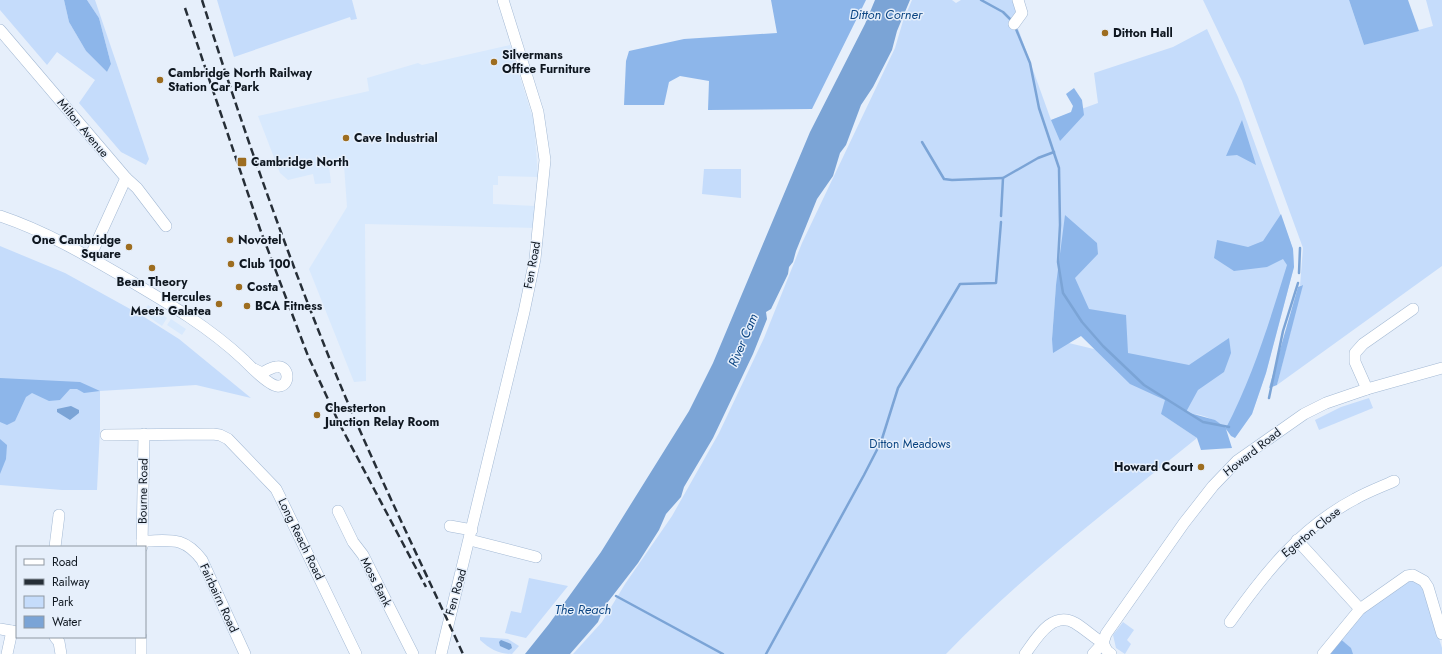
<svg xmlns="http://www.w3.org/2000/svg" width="1442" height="654" font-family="Jost,sans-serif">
<rect width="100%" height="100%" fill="#e6effb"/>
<g fill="#d8e9fd">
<polygon points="510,45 534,122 538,177 498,176 498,185 493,185 493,204 536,206 535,228 365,224 366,381 354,382 309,269 347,207 344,165 329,166 331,183 315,184 313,174 288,180 280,173 258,116 369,91 367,78 418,63 422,65"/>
<polygon points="148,305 167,318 162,326 143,313"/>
<polygon points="171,319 186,329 182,335 167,325"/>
</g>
<g fill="#c5dcfb" fill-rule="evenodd">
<polygon points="0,0 64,0 69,22 86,51 107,72 111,64 99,18 87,0 95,0 149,159 146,165 121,152 79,103 95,80 57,52 47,65 0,10"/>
<polygon points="217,0 352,0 357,19 351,20 350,17 234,57"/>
<path d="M912 0H952L956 3 961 0H1014L1017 21 1015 20 1051 120 1098 103 1094 73 1173 47 1207 29 1238 97 1293 249 1294 267 1266 373 1252 414 1235 438C1214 413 1192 411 1161 414L1197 438C1111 508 1022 575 946 654H573L602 622 625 584 672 516 719 433 764 338 802 243 895 48 903 21ZM1056 286 1098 350 1052 339Z"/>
<polygon points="1203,0 1349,0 1364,45 1433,26 1426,0 1442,0 1442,266 1277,385 1302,285 1300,286 1303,248 1242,81"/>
<polygon points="704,169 741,169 741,198 702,194"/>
<polygon points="0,246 65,273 141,315 179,339 251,398 196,385 100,391 100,429 97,490 62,490 0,485"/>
<polygon points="1369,398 1373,408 1319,430 1315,420 1341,407"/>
<polygon points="529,578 568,586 526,638 505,633 511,611 521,613"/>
<polygon points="1413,578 1420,581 1424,590 1442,648 1442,654 1326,654 1361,613"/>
<polygon points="1123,622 1134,630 1127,640 1131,644 1125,654 1116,648 1113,635"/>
<path d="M480 637 508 639 519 646 512 654C498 654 490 649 480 640Z"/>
</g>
<g fill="#8db6ea">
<polygon points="64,0 87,0 99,18 111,64 107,72 86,51 69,22"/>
<polygon points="771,0 866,0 812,109 708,110 709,81 680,76 669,82 664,105 624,105 626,61 629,51 684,39 777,33"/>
<polygon points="1349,0 1408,0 1419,31 1364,45"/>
<polygon points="1074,88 1082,100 1084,115 1060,141 1051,120 1071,112 1073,106 1066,94"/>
<polygon points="1242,120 1256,165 1237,155 1226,156"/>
<path d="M1281 214 1293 249 1294 267 1266 373 1252 414 1235 438 1231 436 1226 429 1232 448 1201 450 1197 438 1161 414 1165 400 1130 384 1081 336 1053 353 1052 339 1056 285 1065 215 1097 243 1098 254 1075 278 1089 309 1126 315 1128 353 1189 365 1229 338 1231 353 1224 372 1198 390 1186 412 1215 420 1226 428C1253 376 1270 320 1287 265L1283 259 1267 267 1234 271 1214 258 1217 240 1248 247 1263 241Z"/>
<polygon points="1303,285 1277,385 1269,388 1298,287"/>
<polygon points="0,378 80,382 100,391 84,393 77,389 70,389 60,400 49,401 32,393 26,397 15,421 7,425 0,422"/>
<polygon points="0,439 7,445 6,459 0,474"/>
<polygon points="1338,637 1351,648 1353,654 1326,654"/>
</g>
<g fill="#7ba4d6">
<polygon points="875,0 910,0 897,31 892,50 873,87 861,105 846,145 840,153 833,176 817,199 796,251 793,262 789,267 788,274 771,309 766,312 767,319 753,354 713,438 684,487 681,497 666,514 659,530 638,563 604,607 598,622 570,654 525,654 549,624 601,552 689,411 713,363 810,132 865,24"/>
<polygon points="71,406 79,410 79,413 70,420 57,412 57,409"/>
<polygon points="501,640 511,644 512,648 509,650 500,646 499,642"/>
</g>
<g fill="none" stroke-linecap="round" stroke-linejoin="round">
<g stroke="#7ba4d6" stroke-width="2.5">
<polyline points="981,0 1003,12 1012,21"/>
<polyline points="1016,29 1030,63 1039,108 1059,168 1060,225 1058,262 1063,293 1082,322 1103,346 1144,385 1203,422 1229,427"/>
<polyline points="922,142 944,179 952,180 1003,178"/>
<polyline points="1001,216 1003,178 1038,158 1054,152"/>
<polyline points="1299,273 1300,248"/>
<polyline points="1269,398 1283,331 1298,283"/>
<polyline points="616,596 723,654"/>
<polyline points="766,654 864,475 881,442 898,388 960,284 996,283 1001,222"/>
</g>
<g stroke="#a3b9d4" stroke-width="12">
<g id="minor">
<polyline points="1014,24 1022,13 1018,0"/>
<polyline points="0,30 126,178 137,188 166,226"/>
<path d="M0 216C45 231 86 255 127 279 168 303 209 327 244 360 250 366 268 385 277 386 291 388 290 364 276 367 272 367 266 371 262 373L254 369"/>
<polyline points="90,257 126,178"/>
<polyline points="1367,389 1355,362 1355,353 1363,344 1413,309"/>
<polyline points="106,435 213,434 220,435 228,439 276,489 281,499 356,654"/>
<polyline points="338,511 353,542 363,555 413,654"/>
<polyline points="450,526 472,530"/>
<polyline points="470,540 536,557"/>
<polyline points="1297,540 1360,609"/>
<path d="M142 541C169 541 183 535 202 560L245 654"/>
<polyline points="55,547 59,515"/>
<polyline points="142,547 144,434"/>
<path d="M1230 622C1264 574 1301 527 1355 499 1367 492 1381 487 1394 481"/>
<polyline points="0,629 17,632"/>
<polyline points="55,637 59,642 61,654"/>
<polyline points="7,654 12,631"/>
<polyline points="141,654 141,637"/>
<polyline points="441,654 524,312 535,259 545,160 538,112 503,0"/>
<path d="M1025 654C1036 639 1052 610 1075 623 1085 629 1093 637 1103 643L1093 654"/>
<polyline points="1111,654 1107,651 1103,643 1106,634 1184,523 1213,486 1237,461 1304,414 1326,403 1367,389 1442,368"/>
<polyline points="1323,654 1360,609 1407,576 1413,575 1424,581 1428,587 1442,634"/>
</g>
</g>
<use href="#minor" stroke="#fff" stroke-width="11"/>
<g stroke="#262e37" stroke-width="2.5" stroke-dasharray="8 4" stroke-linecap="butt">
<path d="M202 0C238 114 277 226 321 337 363 445 415 549 463 654"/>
<polyline points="185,8 260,229 308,356 339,423 426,587"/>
</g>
</g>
<g fill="#9d6d20" stroke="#e6effb" stroke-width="1.5">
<circle cx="1105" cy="33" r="4"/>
<circle cx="494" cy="62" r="4"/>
<circle cx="160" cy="80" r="4"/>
<circle cx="346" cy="138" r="4"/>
<rect x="237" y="157" width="10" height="10" rx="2"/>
<circle cx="230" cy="240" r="4"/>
<circle cx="129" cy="247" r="4"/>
<circle cx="231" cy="264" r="4"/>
<circle cx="152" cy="268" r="4"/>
<circle cx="239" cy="287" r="4"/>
<circle cx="219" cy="304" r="4"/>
<circle cx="247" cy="306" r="4"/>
<circle cx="317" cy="415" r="4"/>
<circle cx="1201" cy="467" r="4"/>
</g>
<g text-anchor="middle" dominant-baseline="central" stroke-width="3" stroke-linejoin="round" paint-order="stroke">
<g font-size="12" font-weight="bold" fill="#0f1720" stroke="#e6effb" text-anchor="start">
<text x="1113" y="33">Ditton Hall</text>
<text x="502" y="55">Silvermans<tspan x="502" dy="14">Office Furniture</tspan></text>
<text x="168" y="73">Cambridge North Railway<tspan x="168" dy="14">Station Car Park</tspan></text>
<text x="354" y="138">Cave Industrial</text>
<text x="251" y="162">Cambridge North</text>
<text x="121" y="240" text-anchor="end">One Cambridge<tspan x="121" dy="14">Square</tspan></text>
<text x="238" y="240">Novotel</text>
<text x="239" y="264">Club 100</text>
<text x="152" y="282" text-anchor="middle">Bean Theory</text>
<text x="247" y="287">Costa</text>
<text x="211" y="297" text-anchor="end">Hercules<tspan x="211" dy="14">Meets Galatea</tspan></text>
<text x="255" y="306">BCA Fitness</text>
<text x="325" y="408">Chesterton<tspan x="325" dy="14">Junction Relay Room</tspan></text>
<text x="1193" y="467" text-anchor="end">Howard Court</text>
</g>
<g font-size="12" fill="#0f1720" stroke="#e6effb">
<text transform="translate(83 128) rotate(50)">Milton Avenue</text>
<text transform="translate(532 265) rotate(-80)">Fen Road</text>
<text transform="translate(1252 452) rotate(-38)">Howard Road</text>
<text transform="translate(143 491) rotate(-89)">Bourne Road</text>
<text transform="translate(1311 532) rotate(-39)">Egerton Close</text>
<text transform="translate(301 539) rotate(64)">Long Reach Road</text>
<text transform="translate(376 582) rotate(63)">Moss Bank</text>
<text transform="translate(456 592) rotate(-74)">Fen Road</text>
<text transform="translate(219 598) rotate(65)">Fairbairn Road</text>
</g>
<g font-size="12" fill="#0a4481" stroke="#e6effb">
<text x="910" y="444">Ditton Meadows</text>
</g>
<g font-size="13" font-style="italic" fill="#0d4683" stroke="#e6effb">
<text x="886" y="14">Ditton Corner</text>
<text transform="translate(743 340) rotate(-67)">River Cam</text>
<text x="583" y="609">The Reach</text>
</g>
</g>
<rect x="16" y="546" width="130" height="92" fill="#e6effb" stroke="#9099a3"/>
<rect x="24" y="559" width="20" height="6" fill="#ffffff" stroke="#9099a3"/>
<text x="52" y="566" font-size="12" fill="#0f1720">Road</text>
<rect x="24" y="579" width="20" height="6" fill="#262e37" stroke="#9099a3"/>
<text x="52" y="586" font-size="12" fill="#0f1720">Railway</text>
<rect x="24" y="596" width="20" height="12" fill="#c5dcfb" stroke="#9099a3"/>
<text x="52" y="606" font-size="12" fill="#0f1720">Park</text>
<rect x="24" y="616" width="20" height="12" fill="#7ba4d6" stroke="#9099a3"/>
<text x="52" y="626" font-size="12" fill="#0f1720">Water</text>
</svg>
